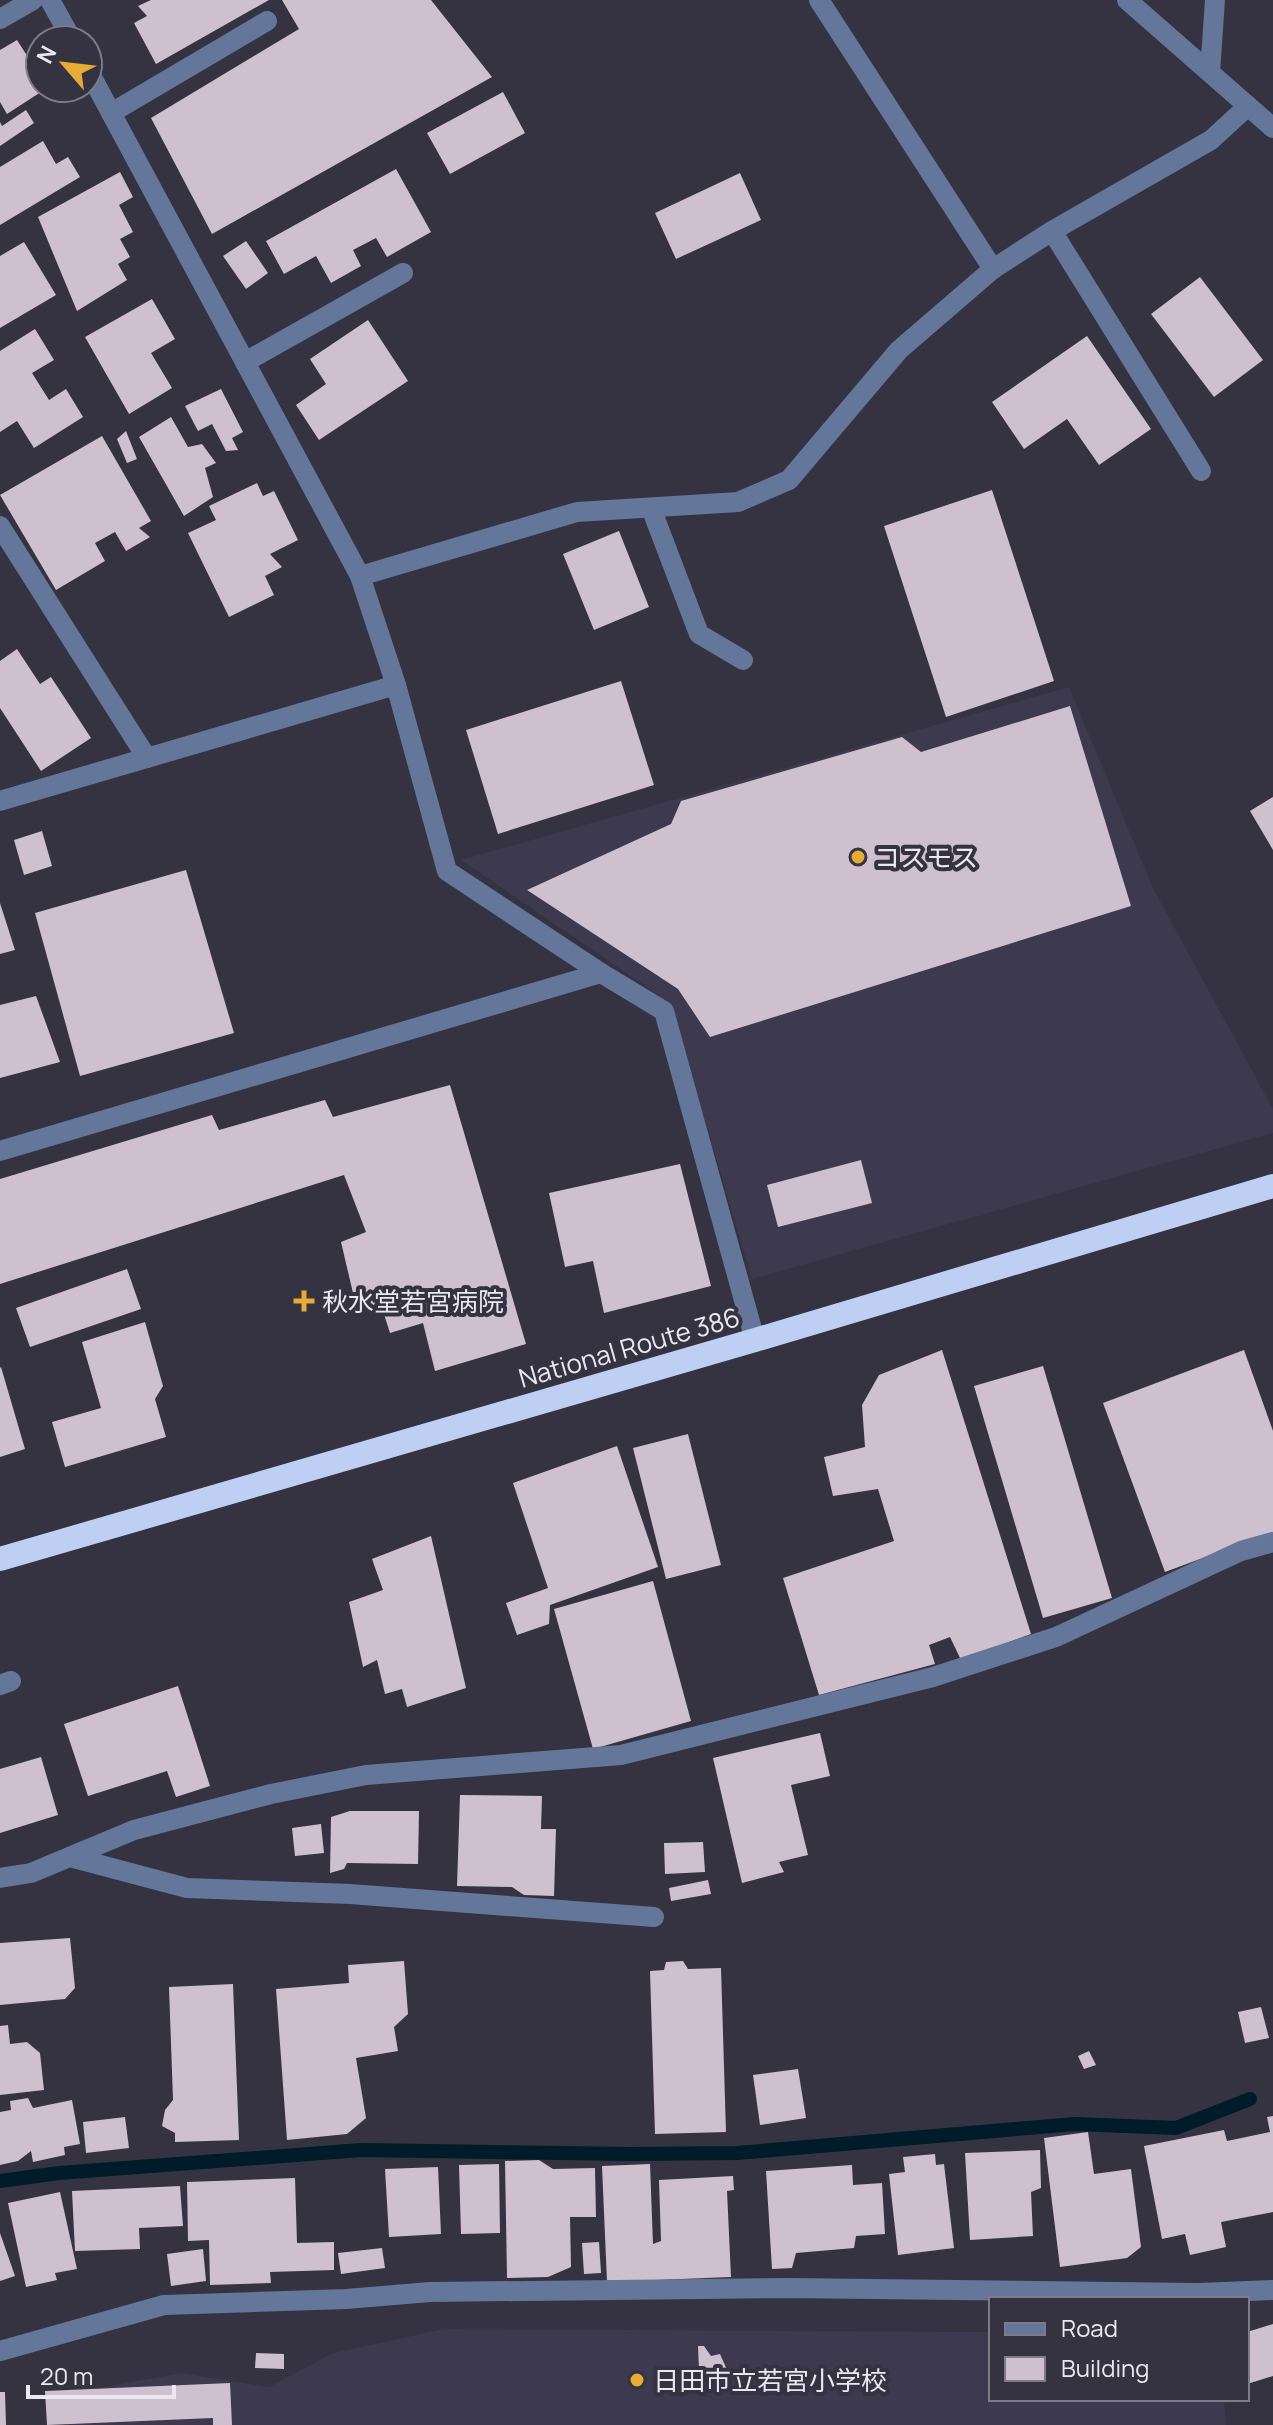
<svg xmlns="http://www.w3.org/2000/svg" width="1273" height="2425" font-family="Manrope,'Noto Sans JP',sans-serif">
<rect width="100%" height="100%" fill="#353241"/>
<g fill="#3d394e">
<polygon points="1069,687 1153,888 1273,1109 1273,1133 752,1279 670,1003 461,860"/>
<polygon points="444,2329 991,2332 991,2399 1224,2399 1226,2425 66,2425 66,2394 181,2373 269,2387 333,2353"/>
</g>
<g fill="none" stroke-linecap="round" stroke-linejoin="round">
<polyline stroke="#001b29" stroke-width="14" points="0,2181 59,2173 361,2150 630,2154 737,2153 1075,2124 1176,2128 1250,2099"/>
</g>
<g fill="#cec0cf">
<polygon points="151,0 269,0 156,64 134,23 147,16 138,6"/>
<polygon points="282,0 431,0 492,77 212,234 151,118 299,29"/>
<polygon points="17,40 40,76 40,88 47,88 7,114 0,102 0,50"/>
<polygon points="503,92 525,133 450,174 427,133"/>
<polygon points="26,110 34,123 0,146 0,122 2,126"/>
<polygon points="43,141 56,164 68,157 80,177 0,225 0,167"/>
<polygon points="396,169 431,232 387,257 376,238 353,250 361,266 331,283 316,256 284,274 266,241"/>
<polygon points="120,172 133,197 119,205 133,232 120,239 130,257 118,264 127,280 77,311 38,217"/>
<polygon points="740,173 761,220 676,259 655,213"/>
<polygon points="246,241 268,273 246,289 223,256"/>
<polygon points="24,242 56,295 0,328 0,256"/>
<polygon points="1200,277 1263,360 1214,397 1151,314"/>
<polygon points="152,299 175,339 151,353 172,388 129,414 85,337"/>
<polygon points="368,320 408,381 319,440 296,405 326,384 310,359"/>
<polygon points="35,329 54,360 32,373 49,400 66,389 83,417 34,448 17,421 0,432 0,351"/>
<polygon points="1087,336 1151,429 1099,465 1067,419 1024,449 992,402"/>
<polygon points="221,389 243,432 232,438 238,450 226,451 212,424 198,431 185,406"/>
<polygon points="171,417 188,447 202,444 216,463 205,468 213,497 184,516 139,437"/>
<polygon points="126,431 137,459 127,463 117,439"/>
<polygon points="102,436 151,521 139,528 150,537 126,551 115,532 95,543 105,561 56,590 0,495"/>
<polygon points="257,483 263,496 274,491 298,540 270,554 282,567 265,576 274,595 229,617 188,533 216,520 209,506"/>
<polygon points="992,490 1054,681 946,717 884,526"/>
<polygon points="619,531 649,607 594,630 563,554"/>
<polygon points="17,649 40,684 51,677 91,738 41,771 0,708 0,661"/>
<polygon points="621,681 654,785 498,834 466,730"/>
<polygon points="1070,706 1131,906 710,1037 678,989 527,890 671,824 681,801 902,737 921,752"/>
<polygon points="1273,797 1273,850 1250,811"/>
<polygon points="42,831 52,866 24,875 14,840"/>
<polygon points="186,870 234,1033 80,1076 35,913"/>
<polygon points="0,903 15,950 0,954"/>
<polygon points="36,996 60,1062 0,1078 0,1005"/>
<polygon points="450,1085 526,1344 435,1371 423,1323 390,1333 381,1305 357,1310 341,1242 366,1232 344,1175 0,1284 0,1179 212,1115 219,1130 325,1100 333,1117"/>
<polygon points="861,1160 872,1203 778,1227 767,1185"/>
<polygon points="680,1164 711,1286 604,1313 593,1261 565,1267 549,1193"/>
<polygon points="127,1269 141,1309 30,1347 16,1308"/>
<polygon points="145,1322 163,1386 155,1399 166,1437 65,1467 52,1422 101,1408 82,1342"/>
<polygon points="942,1350 1031,1634 961,1660 950,1637 929,1645 935,1664 819,1695 783,1578 894,1541 878,1489 833,1496 824,1457 865,1447 862,1405 879,1375"/>
<polygon points="1244,1350 1273,1431 1273,1532 1165,1572 1103,1403"/>
<polygon points="1043,1366 1112,1598 1043,1618 974,1386"/>
<polygon points="1,1367 25,1449 0,1457 0,1368"/>
<polygon points="688,1434 721,1565 666,1579 633,1448"/>
<polygon points="617,1446 658,1567 550,1605 549,1624 517,1635 506,1603 548,1588 513,1483"/>
<polygon points="431,1536 466,1688 407,1707 402,1689 385,1694 377,1660 363,1667 349,1602 383,1590 372,1559"/>
<polygon points="653,1581 691,1721 593,1749 554,1609"/>
<polygon points="178,1686 210,1786 176,1797 167,1771 88,1796 64,1724"/>
<polygon points="820,1733 830,1776 791,1785 808,1855 779,1862 784,1872 742,1883 713,1758"/>
<polygon points="41,1757 58,1815 0,1833 0,1769"/>
<polygon points="460,1795 542,1796 541,1829 556,1829 554,1896 524,1895 512,1887 457,1886"/>
<polygon points="350,1811 419,1811 418,1864 347,1863 344,1869 330,1873 331,1817"/>
<polygon points="321,1824 324,1853 295,1856 292,1828"/>
<polygon points="703,1842 705,1872 665,1874 664,1843"/>
<polygon points="708,1880 711,1894 671,1901 669,1888"/>
<polygon points="70,1938 75,1988 65,1999 0,2005 0,1943"/>
<polygon points="404,1961 408,2014 394,2027 398,2051 356,2058 366,2118 347,2134 287,2140 276,1989 349,1983 348,1965"/>
<polygon points="683,1961 688,1969 721,1968 726,2132 655,2134 650,1971 664,1970 666,1962"/>
<polygon points="233,1984 239,2140 175,2142 175,2133 162,2126 165,2110 173,2100 169,1987"/>
<polygon points="1261,2007 1269,2038 1245,2043 1238,2012"/>
<polygon points="8,2025 10,2044 27,2042 40,2053 44,2090 0,2095 0,2026"/>
<polygon points="1089,2051 1096,2065 1084,2069 1078,2056"/>
<polygon points="798,2069 806,2118 760,2125 753,2075"/>
<polygon points="28,2098 33,2108 72,2100 80,2144 64,2147 65,2155 33,2162 31,2151 18,2161 0,2165 0,2112 11,2110 10,2101"/>
<polygon points="1273,2116 1273,2212 1221,2222 1226,2247 1190,2255 1185,2234 1162,2239 1144,2146 1224,2130 1227,2141 1270,2132 1267,2117"/>
<polygon points="125,2117 129,2148 86,2153 83,2122"/>
<polygon points="1088,2132 1094,2174 1131,2169 1141,2247 1127,2258 1060,2267 1044,2138"/>
<polygon points="1040,2150 1041,2188 1031,2192 1033,2236 970,2240 965,2153"/>
<polygon points="935,2154 936,2165 944,2164 954,2248 898,2255 889,2174 905,2172 903,2157"/>
<polygon points="539,2160 553,2169 595,2168 596,2217 570,2217 571,2267 548,2277 507,2278 505,2161"/>
<polygon points="499,2164 500,2233 461,2234 459,2165"/>
<polygon points="650,2164 653,2244 661,2241 659,2180 733,2176 734,2190 727,2191 731,2277 607,2282 602,2166"/>
<polygon points="852,2165 853,2185 882,2183 885,2234 856,2236 854,2248 796,2253 792,2268 772,2269 766,2171"/>
<polygon points="438,2167 441,2234 389,2237 385,2169"/>
<polygon points="295,2178 297,2243 334,2242 334,2270 270,2272 271,2283 210,2285 209,2240 188,2241 187,2182"/>
<polygon points="180,2186 183,2226 139,2228 140,2249 75,2251 72,2191"/>
<polygon points="60,2192 77,2269 55,2273 57,2280 26,2287 8,2203"/>
<polygon points="0,2233 15,2276 0,2281"/>
<polygon points="599,2242 601,2273 584,2274 582,2243"/>
<polygon points="382,2248 385,2268 341,2274 338,2253"/>
<polygon points="203,2249 206,2281 171,2286 167,2254"/>
<polygon points="1273,2324 1273,2376 1247,2384 1247,2332"/>
<polygon points="698,2346 704,2346 711,2356 720,2354 727,2370 699,2371"/>
<polygon points="256,2353 284,2354 284,2369 255,2368"/>
<polygon points="230,2383 232,2425 213,2425 213,2418 47,2425 45,2391"/>
<polygon points="0,2392 5,2392 6,2425 0,2425"/>
</g>
<g fill="none" stroke-linecap="round" stroke-linejoin="round">
<g stroke="#64769a" stroke-width="20">
<polyline points="50,0 72,40"/>
<polyline points="819,0 993,269"/>
<polyline points="1127,0 1273,128"/>
<polyline points="0,19 33,0"/>
<polyline points="88,70 360,576 396,685 447,871 601,973 664,1011 755,1340"/>
<polyline points="1210,72 1215,0"/>
<polyline points="111,113 267,21"/>
<polyline points="1052,231 1201,471"/>
<polyline points="245,362 403,273"/>
<polyline points="651,508 699,634 743,660"/>
<polyline points="0,526 147,758"/>
<polyline points="360,576 577,512 738,502 789,480 899,350 993,269 1052,231 1211,140 1248,106"/>
<polyline points="0,801 396,685"/>
<polyline points="0,1151 601,973"/>
<polyline points="0,1685 11,1681"/>
<polyline points="70,1857 187,1888 350,1894 654,1917"/>
<polyline points="0,1878 31,1873 134,1830 271,1794 366,1775 621,1755 933,1677 1056,1637 1241,1551 1273,1542"/>
<polyline points="0,2351 164,2305 346,2299 430,2292 789,2288 1199,2293 1273,2290"/>
</g>
<polyline stroke="#becff3" stroke-width="24" points="0,1559 755,1340 1273,1186"/>
</g>
<g fill="#e7ac36" stroke="#353241" stroke-width="3">
<circle cx="858" cy="857" r="8"/>
<path d="M300 1289h8v8h8v8h-8v8h-8v-8h-8v-8h8z"/>
<circle cx="637" cy="2380" r="8"/>
</g>
<g text-anchor="middle" dominant-baseline="central" stroke-width="8" stroke-linejoin="round" paint-order="stroke">
<g font-size="26" fill="#eae9f2" stroke="#353241" text-anchor="start">
<text x="874" y="857">コスモス</text>
<text x="322" y="1301">秋水堂若宮病院</text>
<text x="653" y="2380">日田市立若宮小学校</text>
</g>
<g font-size="26" fill="#eae9f2" stroke="#353241">
<text transform="translate(629 1347) rotate(-16)">National Route 386</text>
</g>
</g>
<rect x="989" y="2297" width="260" height="104" fill="#353241" stroke="#7d7b88" stroke-width="2"/>
<rect x="1005" y="2323" width="40" height="12" fill="#64769a" stroke="#7d7b88" stroke-width="2"/>
<text x="1061" y="2337" font-size="24" fill="#eae9f2">Road</text>
<rect x="1005" y="2357" width="40" height="24" fill="#cec0cf" stroke="#7d7b88" stroke-width="2"/>
<text x="1061" y="2377" font-size="24" fill="#eae9f2">Building</text>
<g transform="translate(64 64) rotate(298)"><circle r="38" fill="#353241" stroke="#7d7b88" stroke-width="2"/>
<path d="M0-6L14 30L0 20L-14 30Z" fill="#e7ac36"/>
<text y="-12" font-size="22" font-weight="bold" text-anchor="middle" fill="#eae9f2">N</text>
</g>
<path d="M28 2385v12h146v-12" fill="none" stroke="#eae9f2" stroke-width="4"/>
<text x="40" y="2385" font-size="24" fill="#eae9f2" stroke="#353241" stroke-width="6" paint-order="stroke">20 m</text>
</svg>
